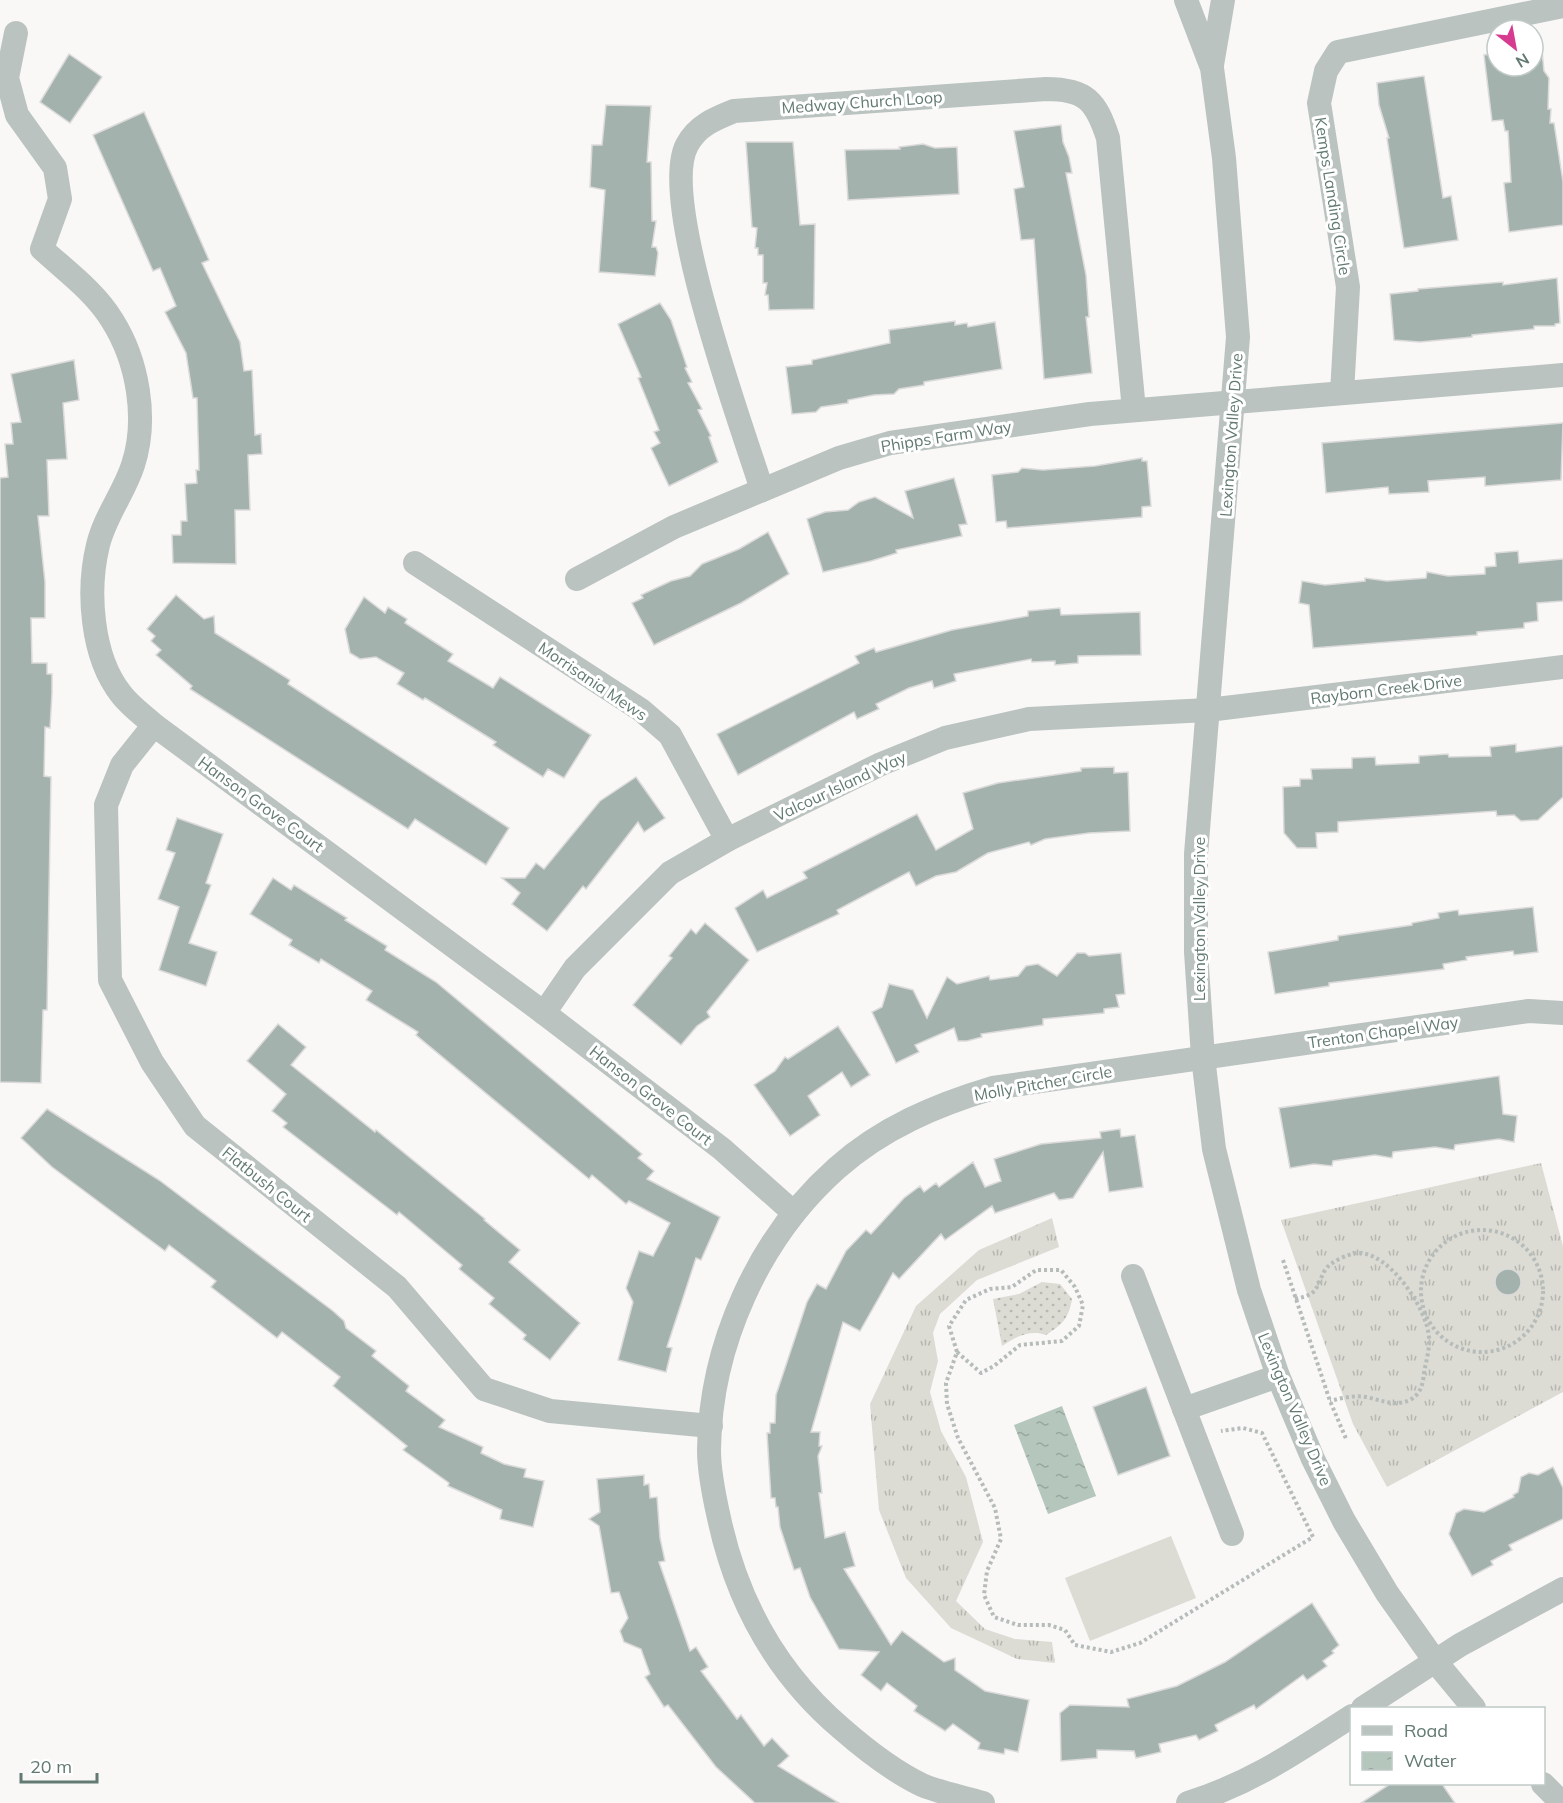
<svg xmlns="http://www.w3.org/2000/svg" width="1563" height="1803" font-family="Mulish,sans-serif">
<defs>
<pattern id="grass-tufts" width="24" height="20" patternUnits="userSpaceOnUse" patternTransform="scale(1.5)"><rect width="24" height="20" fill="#dcdbd4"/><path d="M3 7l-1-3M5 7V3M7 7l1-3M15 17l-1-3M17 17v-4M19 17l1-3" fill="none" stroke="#b6b7b0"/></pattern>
<pattern id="park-dots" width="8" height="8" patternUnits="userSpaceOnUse" patternTransform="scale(1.5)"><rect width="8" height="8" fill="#dcdbd4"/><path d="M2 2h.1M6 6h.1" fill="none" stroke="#b6b7b0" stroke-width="1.8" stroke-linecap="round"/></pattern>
<pattern id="water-ripples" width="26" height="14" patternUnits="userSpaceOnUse" patternTransform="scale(1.5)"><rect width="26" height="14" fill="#b5c6bd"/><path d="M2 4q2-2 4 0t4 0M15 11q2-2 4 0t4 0" fill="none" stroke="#97a69e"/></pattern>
</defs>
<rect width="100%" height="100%" fill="#f9f8f7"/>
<g fill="url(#grass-tufts)">
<polygon points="1541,1163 1563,1246 1563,1392 1387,1487 1353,1424 1281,1220"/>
<polygon points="1052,1218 1059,1247 977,1280 940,1314 933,1333 938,1361 930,1392 941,1431 966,1477 983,1542 956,1601 985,1629 1015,1639 1052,1642 1055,1663 1017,1659 951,1628 906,1578 879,1510 870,1404 916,1306 979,1250"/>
</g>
<path fill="url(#park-dots)" d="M1042 1282 1060 1284 1072 1299C1069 1318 1062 1325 1046 1335 1030 1329 1015 1337 1002 1346L993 1299 1019 1294Z"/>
<polygon fill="#dcdbd4" points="1171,1536 1196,1598 1090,1641 1065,1578"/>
<polygon fill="url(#water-ripples)" points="1062,1406 1096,1496 1048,1514 1014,1425"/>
<g fill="#a4b2ae" stroke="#dbdada" stroke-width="1.5">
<polygon points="1533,49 1542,51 1544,71 1549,78 1548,109 1551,109 1550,123 1554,123 1563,182 1563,225 1509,232 1504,183 1511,182 1508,131 1505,131 1503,120 1492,121 1484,55 1497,53 1497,66 1533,66"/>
<polygon points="69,54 102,77 70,123 40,102"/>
<polygon points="1424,76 1443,198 1451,196 1458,240 1404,248 1387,138 1389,138 1379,105 1377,83"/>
<polygon points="606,105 651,106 647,162 651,162 652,221 656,221 652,247 656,247 658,253 655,276 599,272 605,190 590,187 592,145 602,145"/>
<polygon points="144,112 209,260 202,263 240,342 244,371 252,370 255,435 261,434 262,454 248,455 250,510 235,510 236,564 173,563 172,535 181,535 181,521 187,521 185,484 197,483 196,470 199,470 197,398 193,398 186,353 165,312 176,306 160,268 153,271 93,135"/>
<polygon points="1061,125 1063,142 1069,157 1072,173 1066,173 1086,275 1089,317 1086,317 1092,373 1044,379 1034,239 1021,240 1014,189 1024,187 1014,131"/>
<polygon points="746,142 793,142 800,225 815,224 814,309 769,310 768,295 765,295 767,283 763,283 763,255 758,255 758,248 755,248 757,228 752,227"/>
<polygon points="923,144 935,148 957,147 959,194 848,200 845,150 900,149 899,147"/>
<polygon points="1557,278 1560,323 1555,324 1555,326 1534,326 1534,329 1472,335 1472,337 1420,342 1394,340 1390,294 1418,291 1418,289 1503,282 1503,285"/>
<polygon points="660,303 671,320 687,367 685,368 692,382 688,383 702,409 698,410 711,436 709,437 718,462 669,486 651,448 660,443 654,432 659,430 638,378 641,377 618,324"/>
<polygon points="955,321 955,325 967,323 968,327 995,322 1002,369 924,382 924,385 899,389 894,394 874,395 848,400 848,403 821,407 816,412 792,414 786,367 812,364 812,360 890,343 889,330"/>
<polygon points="74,360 79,400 63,403 67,459 47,460 49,516 38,516 45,582 45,618 31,618 32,663 47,663 47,674 52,674 52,693 50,728 45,727 44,776 51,777 47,1010 43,1010 41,1083 0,1082 0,478 8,477 5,444 13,444 11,423 21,422 11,374"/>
<polygon points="1563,423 1561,480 1485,486 1485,477 1428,481 1429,492 1389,494 1388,487 1326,493 1322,443"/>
<polygon points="1142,458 1142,461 1147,461 1151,506 1142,507 1142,517 1007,528 1006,521 996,522 992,475 1018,472 1022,468 1043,470 1095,466"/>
<polygon points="954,478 967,524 959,525 962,536 896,550 897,553 871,561 823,572 807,519 825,512 848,510 859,502 875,497 913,518 905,491"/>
<polygon points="768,532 789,574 741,603 654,645 632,603 643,598 641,595 671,581 690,576 702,564 739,549"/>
<polygon points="1518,551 1519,563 1563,559 1563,601 1537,603 1538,621 1524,623 1524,628 1477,632 1477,635 1313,648 1309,605 1299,603 1302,581 1325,585 1365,581 1365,578 1387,581 1426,578 1427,572 1448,576 1485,574 1485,567 1496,566 1495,553"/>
<polygon points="176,595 204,619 214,616 215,633 290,680 288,684 509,828 486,865 415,819 408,829 190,689 192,686 156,655 161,650 151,641 155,636 147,629"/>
<polygon points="364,597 385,613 388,607 407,619 405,623 453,654 448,661 493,688 500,677 591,735 564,778 548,769 543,777 493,745 496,742 425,698 423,700 397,684 404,673 376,657 360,659 350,653 345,629"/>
<polygon points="1060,608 1061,615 1140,612 1141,655 1078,656 1078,663 1055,665 1055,661 1032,662 1031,659 954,674 956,681 934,688 932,681 909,688 876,704 879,709 857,719 854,712 738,775 717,734 859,663 855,656 874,648 876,652 952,630 1028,616 1028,611"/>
<polygon points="1516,744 1516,752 1563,746 1563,797 1538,820 1521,821 1514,815 1497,816 1496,811 1338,822 1338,832 1316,833 1317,848 1297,848 1284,833 1283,787 1300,786 1300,779 1312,779 1311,769 1352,768 1352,758 1375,757 1376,765 1419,763 1419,756 1448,754 1449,757 1491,756 1490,747"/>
<polygon points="1114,767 1114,773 1128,772 1130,831 1089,833 1045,839 1031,845 1029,842 988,853 956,872 936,876 916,886 909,872 837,910 839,914 757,952 735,908 763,890 767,898 807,878 803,872 917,814 936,850 973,829 963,793 998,783 1081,771 1081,768"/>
<polygon points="636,777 665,818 644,832 638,822 586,889 583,886 547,931 512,904 520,893 502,878 525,878 536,863 544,869 600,801"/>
<polygon points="177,818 223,834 206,883 211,885 189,943 217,952 206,986 159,970 179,907 158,899 175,853 166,850"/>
<polygon points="273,878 291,890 294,885 347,918 345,920 387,946 385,950 436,982 642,1154 638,1158 654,1171 647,1179 720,1217 701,1260 696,1258 667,1347 672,1348 666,1372 618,1360 633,1302 626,1288 639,1251 653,1256 670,1223 629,1201 626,1204 592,1175 589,1179 416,1035 418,1032 366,1000 372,991 321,959 319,963 289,945 292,940 250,914"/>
<polygon points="1533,907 1538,952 1514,955 1513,951 1466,957 1467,960 1443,964 1444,969 1329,983 1329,986 1275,994 1268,952 1338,940 1338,936 1412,925 1412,923 1439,918 1438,913 1458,910 1459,915"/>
<polygon points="705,923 749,960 707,1012 710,1017 697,1026 681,1045 633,1005 672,958 669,956 691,929 696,934"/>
<polygon points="1077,953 1085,953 1089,956 1121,953 1125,994 1116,995 1119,1007 1104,1009 1104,1013 1043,1019 1043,1025 981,1034 982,1037 967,1041 958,1041 954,1028 915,1045 919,1052 896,1063 872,1012 882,1007 889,984 913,990 927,1018 947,977 957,984 989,976 990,980 1018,976 1026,966 1038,964 1057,976"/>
<polygon points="278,1024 306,1047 291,1065 375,1132 376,1130 485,1219 484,1220 520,1250 509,1262 580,1323 550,1360 523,1339 526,1335 489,1304 494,1298 459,1269 462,1265 399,1212 397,1215 283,1127 287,1123 272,1111 286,1094 247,1061"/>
<polygon points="838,1026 870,1075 851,1087 842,1072 808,1096 820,1115 790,1136 754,1085 775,1071 785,1057 788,1059"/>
<polygon points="1499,1076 1503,1114 1517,1116 1514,1142 1499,1139 1455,1145 1454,1150 1435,1147 1393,1152 1392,1158 1375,1155 1333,1161 1332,1166 1314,1164 1290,1168 1279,1108"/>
<polygon points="47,1109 159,1180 333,1311 344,1321 346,1328 376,1351 372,1356 409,1386 406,1391 445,1420 439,1427 483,1447 481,1453 504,1464 526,1469 524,1477 544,1481 533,1527 500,1519 502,1510 448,1486 449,1483 403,1450 407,1446 333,1386 340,1377 282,1332 277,1338 211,1287 216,1281 169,1245 165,1251 52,1167 21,1138"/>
<polygon points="1120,1129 1121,1137 1135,1135 1143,1187 1109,1192 1103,1152 1073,1198 1059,1200 1054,1193 995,1213 992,1206 945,1240 941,1234 899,1279 893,1273 860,1331 843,1322 811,1432 820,1432 819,1446 822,1446 818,1456 822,1493 819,1493 825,1538 845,1532 855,1566 844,1569 891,1645 902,1631 944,1662 955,1658 955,1670 985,1691 1029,1700 1018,1752 1005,1749 1004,1754 978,1749 980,1743 953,1724 945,1731 914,1711 917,1706 887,1683 881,1691 861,1675 879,1652 839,1649 810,1597 800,1568 794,1570 780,1527 778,1507 776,1507 775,1498 771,1498 767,1433 770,1433 770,1423 775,1423 776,1395 807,1302 817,1284 826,1289 846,1251 866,1230 871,1234 904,1198 920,1186 924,1192 936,1183 939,1187 973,1162 985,1187 1001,1181 994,1159 1041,1144 1101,1138 1100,1132"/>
<circle cx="1508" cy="1282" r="13"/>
<polygon points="1146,1387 1170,1456 1118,1475 1093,1407"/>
<polygon points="1553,1467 1563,1488 1563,1519 1509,1545 1512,1550 1491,1561 1493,1565 1472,1576 1449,1534 1456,1513 1464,1509 1484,1512 1514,1497 1513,1495 1518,1492 1521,1477 1529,1473 1538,1475"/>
<polygon points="644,1475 644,1485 649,1484 650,1498 657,1497 660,1538 665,1561 659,1562 690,1651 696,1647 708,1667 701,1671 737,1719 741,1715 764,1746 772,1738 789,1756 778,1766 839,1803 755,1803 716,1767 668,1705 664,1707 645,1677 650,1674 641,1649 624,1642 620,1631 628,1618 619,1592 611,1593 599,1526 589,1519 600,1512 597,1479"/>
<polygon points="1312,1603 1339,1645 1332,1651 1334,1653 1323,1661 1327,1666 1307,1680 1303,1675 1256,1709 1254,1705 1215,1725 1218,1731 1199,1740 1196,1735 1159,1744 1161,1752 1136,1758 1134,1751 1097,1750 1097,1758 1061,1761 1060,1713 1070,1705 1129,1707 1127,1699 1177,1686 1225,1662"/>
<polygon points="1390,1784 1442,1784 1455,1803 1361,1803"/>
</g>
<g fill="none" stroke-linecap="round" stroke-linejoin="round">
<g stroke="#b5bcba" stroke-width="4" stroke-dasharray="3 3" stroke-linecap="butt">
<circle cx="1482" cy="1291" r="61"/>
<polyline points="1283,1260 1330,1401 1347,1441"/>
<path d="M1295 1299C1319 1294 1315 1289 1325 1270 1330 1262 1348 1254 1357 1253 1389 1251 1427 1309 1429 1337 1430 1349 1426 1361 1424 1373 1423 1384 1421 1394 1410 1400 1394 1407 1381 1400 1366 1397 1354 1395 1341 1398 1330 1401"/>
<polyline points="957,1352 981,1373 994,1366 1020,1345 1062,1341 1079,1326 1083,1305 1075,1287 1061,1270 1036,1270 1012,1287 990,1289 966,1300 949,1326 957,1352 946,1383 947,1404 958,1438 995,1508 1001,1539 987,1571 984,1595 994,1617 1018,1625 1049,1625 1065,1630 1075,1645 1111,1652 1140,1643 1313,1537 1262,1433 1243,1428 1221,1431"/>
</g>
<g stroke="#bac3c0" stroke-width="24">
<polyline points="1186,0 1212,68 1224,158 1238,337 1196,854 1196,952 1203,1057 1214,1149 1249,1290 1278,1376 1313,1459 1344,1521 1387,1593 1435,1661 1474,1708"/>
<path d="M16 33 7 78 17 115 55 168 60 199 42 249C66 271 95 292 112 320 138 361 148 419 133 465 124 493 105 516 98 545 87 590 91 656 121 694 130 706 143 715 154 725L544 1013 722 1149 794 1213"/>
<polyline points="1212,65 1223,0"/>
<polyline points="1342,393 1348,287 1319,103 1326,71 1338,52 1563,6"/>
<path d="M762 490C742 426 658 199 687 145 697 126 714 119 734 111L1046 89C1086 89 1096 101 1108 138L1134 410"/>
<polyline points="415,563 641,710 670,735 727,840"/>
<polyline points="577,579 674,527 839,458 890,443 1090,414 1563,375"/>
<polyline points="154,725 122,765 106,805 110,980 152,1062 195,1126 397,1287 484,1389 550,1411 711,1426"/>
<polyline points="544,1013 575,968 670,873 727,840 881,764 945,738 1029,719 1208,710 1563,667"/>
<polyline points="1133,1276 1232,1534"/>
<polyline points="1184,1409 1278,1376"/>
<polyline points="1363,1708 1460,1645 1563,1589"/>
<polyline points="1543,1784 1562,1803"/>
<path d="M983 1803C963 1797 941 1793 922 1785 893 1771 866 1750 842 1729 776 1673 737 1602 719 1518 714 1496 709 1472 709 1450 710 1345 759 1237 837 1168 882 1128 936 1105 993 1088L1529 1011 1563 1013"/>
<path d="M1188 1803C1252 1783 1296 1752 1352 1716"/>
</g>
</g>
<g text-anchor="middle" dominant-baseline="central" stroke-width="6" stroke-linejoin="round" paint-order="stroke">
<g font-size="16" fill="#627a72" stroke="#fff">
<text transform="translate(862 102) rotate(-4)">Medway Church Loop</text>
<text transform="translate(1333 196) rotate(81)">Kemps Landing Circle</text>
<text transform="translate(1231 435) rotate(-86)">Lexington Valley Drive</text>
<text transform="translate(946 436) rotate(-9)">Phipps Farm Way</text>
<text transform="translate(593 681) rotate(34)">Morrisania Mews</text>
<text transform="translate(1386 689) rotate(-7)">Rayborn Creek Drive</text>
<text transform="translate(840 786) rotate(-25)">Valcour Island Way</text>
<text transform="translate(261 804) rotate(36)">Hanson Grove Court</text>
<text transform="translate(1199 919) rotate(-90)">Lexington Valley Drive</text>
<text transform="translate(1383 1032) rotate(-8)">Trenton Chapel Way</text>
<text transform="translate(1043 1083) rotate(-10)">Molly Pitcher Circle</text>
<text transform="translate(651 1095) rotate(38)">Hanson Grove Court</text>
<text transform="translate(267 1184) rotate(39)">Flatbush Court</text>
<text transform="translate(1295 1409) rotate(67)">Lexington Valley Drive</text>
</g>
</g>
<rect x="1350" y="1707" width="195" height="78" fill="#ffffff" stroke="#c0cac7" stroke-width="1.5"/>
<rect x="1362" y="1726" width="30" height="9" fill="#bac3c0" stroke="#c0cac7" stroke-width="1.5"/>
<text x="1404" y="1737" font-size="18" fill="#627a72">Road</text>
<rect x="1362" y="1752" width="30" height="18" fill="url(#water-ripples)" stroke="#c0cac7" stroke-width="1.5"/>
<text x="1404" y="1767" font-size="18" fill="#627a72">Water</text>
<g transform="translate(1515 48) rotate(149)"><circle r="28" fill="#ffffff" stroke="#c0cac7" stroke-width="1.5"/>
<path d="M0-4.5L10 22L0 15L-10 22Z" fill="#d63b8f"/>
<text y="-9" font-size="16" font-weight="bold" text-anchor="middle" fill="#627a72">N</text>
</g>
<path d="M21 1773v9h76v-9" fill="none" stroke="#627a72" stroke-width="3"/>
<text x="30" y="1773" font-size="18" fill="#627a72" stroke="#ffffff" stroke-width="4.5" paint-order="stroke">20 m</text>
</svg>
